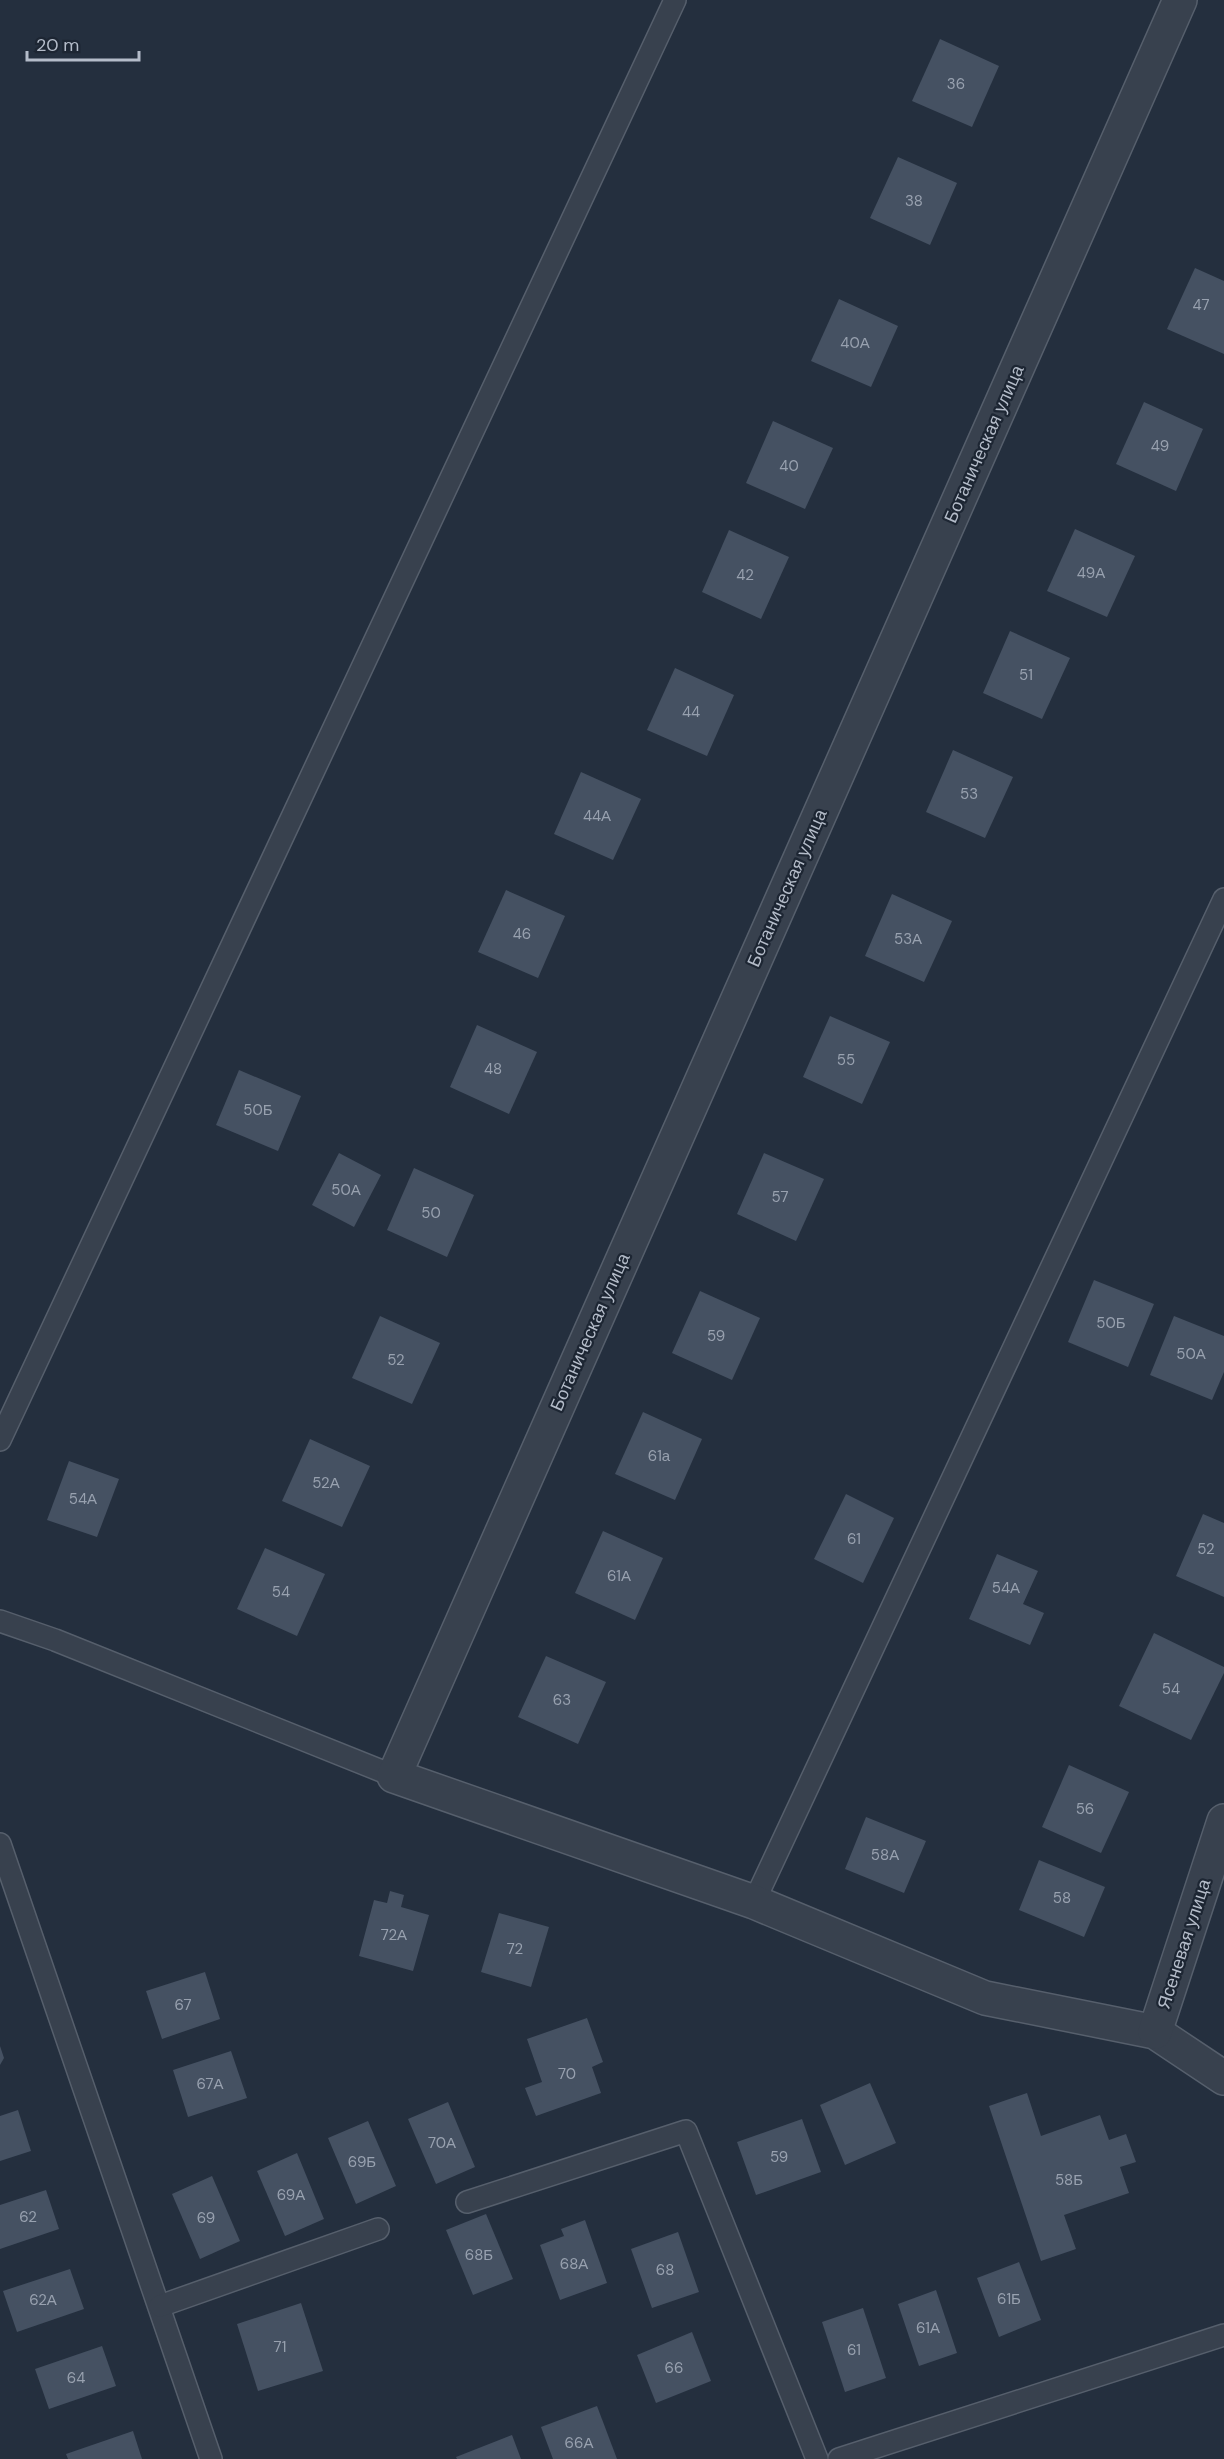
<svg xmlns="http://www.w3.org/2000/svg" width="1224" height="2459" font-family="'DM Sans',sans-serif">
<rect width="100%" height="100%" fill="#242f3e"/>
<g fill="#455162">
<polygon points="940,39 999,66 972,127 912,101"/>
<polygon points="898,157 957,183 930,245 870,218"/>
<polygon points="1195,268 1224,281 1224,354 1167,329"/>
<polygon points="839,299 898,326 871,387 811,361"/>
<polygon points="1144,402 1203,429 1176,491 1116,464"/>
<polygon points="773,421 833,448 805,509 746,483"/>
<polygon points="1075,529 1135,556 1107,617 1047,591"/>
<polygon points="729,530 789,557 761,619 702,592"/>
<polygon points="1010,631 1070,658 1042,719 983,693"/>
<polygon points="675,668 734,695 707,756 647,730"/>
<polygon points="953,750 1013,777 985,838 926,812"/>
<polygon points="581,772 641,799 613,860 554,834"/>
<polygon points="506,890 565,916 538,978 478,952"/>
<polygon points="892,894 952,921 924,982 865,956"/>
<polygon points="830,1016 890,1042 862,1104 803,1077"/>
<polygon points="477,1025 537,1052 509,1114 450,1087"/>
<polygon points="239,1070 301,1096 278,1151 216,1125"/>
<polygon points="339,1153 381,1175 354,1227 312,1205"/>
<polygon points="764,1153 824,1179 796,1241 737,1214"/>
<polygon points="414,1168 474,1195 447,1257 387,1230"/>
<polygon points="1094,1280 1154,1304 1128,1367 1068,1342"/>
<polygon points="700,1291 760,1318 732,1380 672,1353"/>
<polygon points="380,1316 440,1343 412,1404 352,1378"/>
<polygon points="1174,1316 1224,1336 1224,1372 1212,1400 1150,1375"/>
<polygon points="643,1412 702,1439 675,1500 615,1474"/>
<polygon points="310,1439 370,1466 342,1527 282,1501"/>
<polygon points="69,1461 119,1479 97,1537 47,1520"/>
<polygon points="846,1494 894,1518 863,1583 814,1559"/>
<polygon points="1203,1514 1224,1523 1224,1597 1176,1576"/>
<polygon points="603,1531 663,1558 635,1620 575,1593"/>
<polygon points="265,1548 325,1574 297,1636 237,1609"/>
<polygon points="997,1554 1038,1571 1023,1604 1044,1613 1030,1645 969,1619"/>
<polygon points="1154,1633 1224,1667 1224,1673 1191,1740 1119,1706"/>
<polygon points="546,1656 606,1682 578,1744 518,1717"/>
<polygon points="1069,1765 1129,1792 1101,1853 1042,1827"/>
<polygon points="866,1817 926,1841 904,1893 845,1869"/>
<polygon points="1039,1860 1105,1887 1084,1937 1019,1910"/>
<polygon points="390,1891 404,1895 401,1907 429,1915 413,1971 359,1956 374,1900 387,1903"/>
<polygon points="499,1913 549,1927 531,1987 481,1972"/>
<polygon points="205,1972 220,2019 162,2039 146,1991"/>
<polygon points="587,2018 603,2062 592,2067 601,2093 536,2116 525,2088 542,2082 527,2039"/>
<polygon points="0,2046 4,2058 0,2065"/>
<polygon points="231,2051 247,2098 188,2117 173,2070"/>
<polygon points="870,2083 896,2143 845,2165 820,2105"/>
<polygon points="1027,2093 1041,2136 1100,2115 1109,2140 1126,2134 1136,2162 1120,2167 1129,2193 1064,2215 1076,2249 1041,2261 989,2106"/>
<polygon points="448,2102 475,2167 436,2184 408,2119"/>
<polygon points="18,2110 31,2151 0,2161 0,2116"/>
<polygon points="802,2119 821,2172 756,2195 737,2142"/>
<polygon points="368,2121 396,2186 356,2204 328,2138"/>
<polygon points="297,2153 324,2219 285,2236 257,2171"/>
<polygon points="212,2176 240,2241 200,2259 172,2194"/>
<polygon points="46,2190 59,2229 0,2249 0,2205"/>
<polygon points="486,2214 513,2279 473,2295 446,2230"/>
<polygon points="585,2220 607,2283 560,2300 540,2245 564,2236 561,2229"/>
<polygon points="678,2232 699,2292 652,2308 631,2249"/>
<polygon points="1019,2262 1041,2320 999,2337 977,2278"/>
<polygon points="70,2269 84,2309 17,2332 3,2291"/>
<polygon points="936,2290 957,2353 919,2366 898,2304"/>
<polygon points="301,2303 323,2371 258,2391 237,2324"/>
<polygon points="863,2308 886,2378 845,2392 822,2322"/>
<polygon points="692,2332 711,2381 656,2403 637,2355"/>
<polygon points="102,2346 116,2386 49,2409 35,2369"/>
<polygon points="597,2406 617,2459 553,2459 541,2427"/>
<polygon points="133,2431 142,2459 68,2459 66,2454"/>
<polygon points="512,2435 521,2459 457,2459 456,2457"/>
</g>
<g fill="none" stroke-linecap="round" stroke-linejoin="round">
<g stroke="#565f6c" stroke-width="24">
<g id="lane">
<polyline points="0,1440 675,0"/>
<polyline points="0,1621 55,1640 394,1776"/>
<polyline points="0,1844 211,2459"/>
<polyline points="754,1902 1224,899"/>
<polyline points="467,2202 686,2131 817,2459"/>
<polyline points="160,2306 378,2229"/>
<polyline points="839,2459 1224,2335"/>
</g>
</g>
<g stroke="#565f6c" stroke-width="36">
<g id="street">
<polyline points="1180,0 394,1776 754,1902 985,1998 1155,2032 1224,2078"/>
<polyline points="1155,2032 1224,1821"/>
</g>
</g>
<use href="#lane" stroke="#38414e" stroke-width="21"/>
<use href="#street" stroke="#38414e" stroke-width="33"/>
</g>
<g text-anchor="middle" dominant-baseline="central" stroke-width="4.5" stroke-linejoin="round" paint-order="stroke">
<g font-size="15" fill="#98a1af">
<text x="956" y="84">36</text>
<text x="914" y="201">38</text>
<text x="1201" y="305">47</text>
<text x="855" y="343">40А</text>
<text x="1160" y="446">49</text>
<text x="789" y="466">40</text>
<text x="1091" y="573">49А</text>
<text x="745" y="575">42</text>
<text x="1026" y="675">51</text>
<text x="691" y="712">44</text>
<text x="969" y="794">53</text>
<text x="597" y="816">44А</text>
<text x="522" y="934">46</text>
<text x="908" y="939">53А</text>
<text x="846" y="1060">55</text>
<text x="493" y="1069">48</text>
<text x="258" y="1110">50Б</text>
<text x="346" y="1190">50А</text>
<text x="780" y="1197">57</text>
<text x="431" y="1213">50</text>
<text x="1111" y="1323">50Б</text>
<text x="716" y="1336">59</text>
<text x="1191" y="1354">50А</text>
<text x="396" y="1360">52</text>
<text x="659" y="1456">61а</text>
<text x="326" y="1483">52А</text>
<text x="83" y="1499">54А</text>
<text x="854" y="1539">61</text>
<text x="1206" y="1549">52</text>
<text x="619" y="1576">61А</text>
<text x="1006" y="1588">54А</text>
<text x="281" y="1592">54</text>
<text x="1171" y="1689">54</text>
<text x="562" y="1700">63</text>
<text x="1085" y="1809">56</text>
<text x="885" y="1855">58А</text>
<text x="1062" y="1898">58</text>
<text x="394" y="1935">72А</text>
<text x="515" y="1949">72</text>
<text x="183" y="2005">67</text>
<text x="567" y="2074">70</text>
<text x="210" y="2084">67А</text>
<text x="442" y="2143">70А</text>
<text x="779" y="2157">59</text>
<text x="362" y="2162">69Б</text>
<text x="1069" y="2180">58Б</text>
<text x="291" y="2195">69А</text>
<text x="28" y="2217">62</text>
<text x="206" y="2218">69</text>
<text x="479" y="2255">68Б</text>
<text x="574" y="2264">68А</text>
<text x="665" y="2270">68</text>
<text x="1009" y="2299">61Б</text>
<text x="43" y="2300">62А</text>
<text x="928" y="2328">61А</text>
<text x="280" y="2347">71</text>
<text x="854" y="2350">61</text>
<text x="674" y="2368">66</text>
<text x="76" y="2378">64</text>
<text x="579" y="2443">66А</text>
</g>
<g font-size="18" fill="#b4bcc9" stroke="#1d2633">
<text transform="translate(984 444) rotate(-66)">Ботаническая улица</text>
<text transform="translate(787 888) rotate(-66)">Ботаническая улица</text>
<text transform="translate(590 1332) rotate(-66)">Ботаническая улица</text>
<text transform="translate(1184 1944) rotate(-72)">Ясеневая улица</text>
</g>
</g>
<path d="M27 51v9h112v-9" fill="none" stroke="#b4bcc9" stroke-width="3"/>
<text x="36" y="51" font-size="18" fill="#b4bcc9" stroke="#1d2633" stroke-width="4.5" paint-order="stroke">20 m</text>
</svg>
